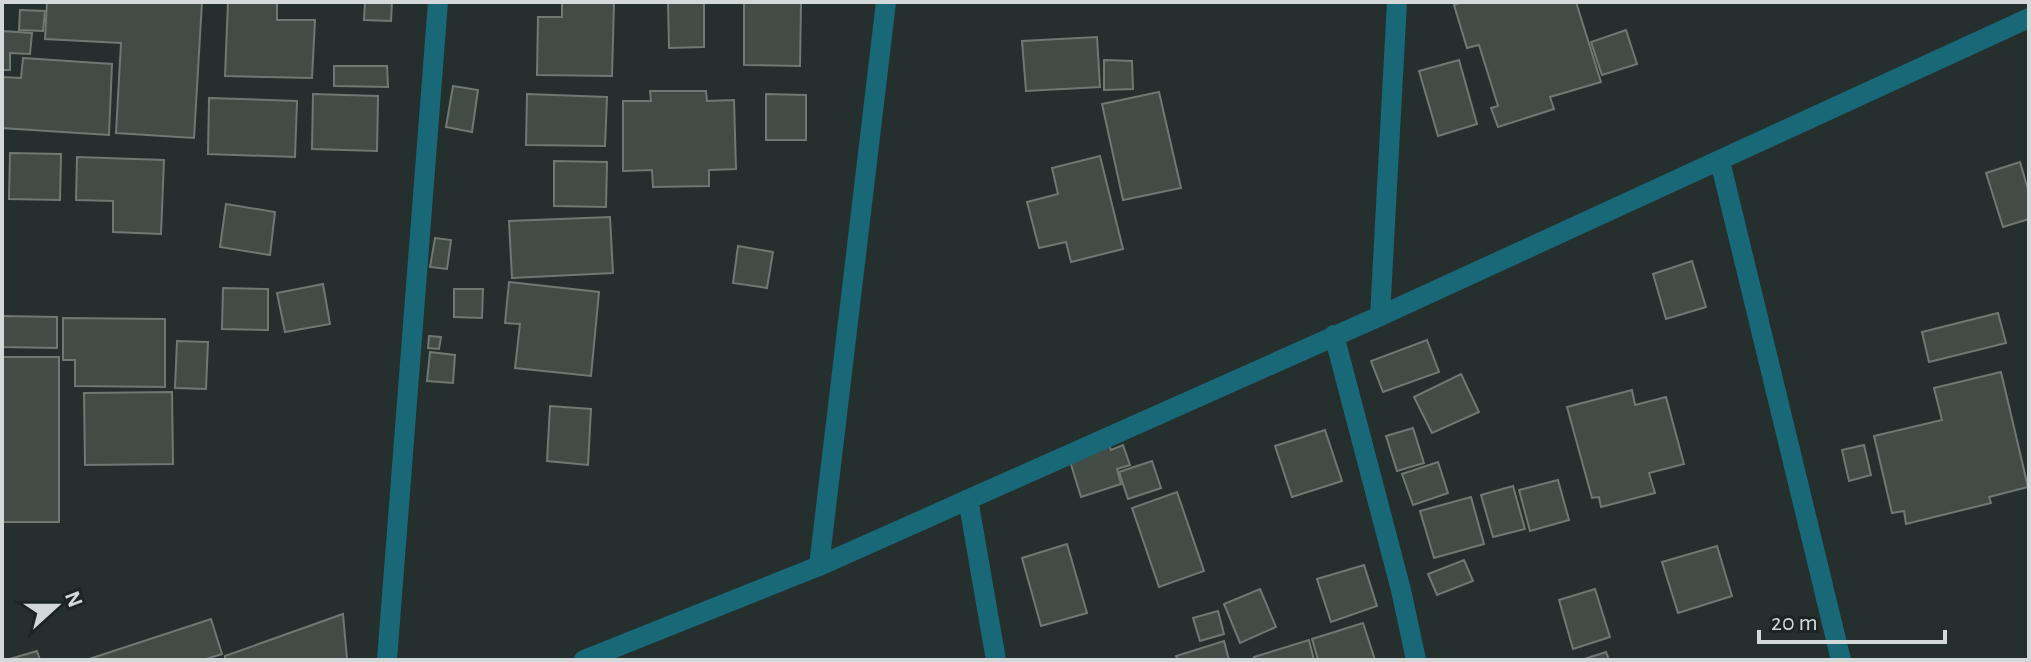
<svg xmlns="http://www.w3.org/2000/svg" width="2031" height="662" font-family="'Alegreya Sans',sans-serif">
<rect width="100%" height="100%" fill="#252f2e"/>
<g fill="#424b45" stroke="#6f7872" stroke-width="2">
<polygon points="47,2 202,2 194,138 116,133 121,43 45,39"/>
<polygon points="228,2 277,2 277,20 315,20 312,78 225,76"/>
<polygon points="365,2 392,2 391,21 364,20"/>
<polygon points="562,2 614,2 612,76 537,75 538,17 562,17"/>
<polygon points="668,2 704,2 704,47 669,48"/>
<polygon points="744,2 801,2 800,66 744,65"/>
<polygon points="1462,2 1576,2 1601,82 1550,97 1554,109 1498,127 1491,108 1498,106 1479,45 1467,48 1454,5"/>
<polygon points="20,10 45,11 43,31 19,30"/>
<polygon points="1626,30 1637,64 1602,75 1591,42"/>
<polygon points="2,31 32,33 30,54 10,53 10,70 2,70"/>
<polygon points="1097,37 1100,87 1026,91 1022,41"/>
<polygon points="23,58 112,64 109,135 2,128 2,77 21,78"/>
<polygon points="1104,60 1132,61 1133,89 1104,90"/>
<polygon points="1459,60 1477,124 1438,136 1419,71"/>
<polygon points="334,66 387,66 388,87 334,86"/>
<polygon points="453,86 478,90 472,132 446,127"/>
<polygon points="650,91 706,91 707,101 734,100 736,169 709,170 709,186 653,187 652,170 623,171 623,101 651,101"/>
<polygon points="1159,92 1181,188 1123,200 1102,104"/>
<polygon points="313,94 378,96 377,151 312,149"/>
<polygon points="527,94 607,97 605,146 526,145"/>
<polygon points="766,94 806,95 806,140 766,140"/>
<polygon points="209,98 297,101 295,157 208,154"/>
<polygon points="10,153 61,154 60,200 9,199"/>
<polygon points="1100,156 1123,249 1071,262 1066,242 1039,248 1027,202 1058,194 1052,168"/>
<polygon points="77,157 164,160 161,234 113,232 113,201 76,200"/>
<polygon points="554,161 607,162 606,207 554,206"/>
<polygon points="2020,162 2029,193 2029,219 2003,227 1986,173"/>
<polygon points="226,204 275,212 270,255 220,247"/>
<polygon points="610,217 613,273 512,278 509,221"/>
<polygon points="435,238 451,240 447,269 430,267"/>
<polygon points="738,246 773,252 767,288 733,283"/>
<polygon points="1692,261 1706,307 1666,319 1653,274"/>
<polygon points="509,282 599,292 591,376 515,368 520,324 505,323"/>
<polygon points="323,284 330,324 285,332 277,293"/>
<polygon points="223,288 268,289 268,330 222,329"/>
<polygon points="454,289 483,289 482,318 454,317"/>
<polygon points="1998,313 2006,343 1929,362 1922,332"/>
<polygon points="2,316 57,317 57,348 2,347"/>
<polygon points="63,318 165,319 165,387 75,386 75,360 63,360"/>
<polygon points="429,336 441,337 439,349 428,348"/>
<polygon points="1427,340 1439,372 1383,392 1371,361"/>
<polygon points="177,341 208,342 206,389 175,388"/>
<polygon points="430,352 455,355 453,383 427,381"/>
<rect x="2" y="357" width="57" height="165"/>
<polygon points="2001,372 2028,487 1989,497 1991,503 1906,524 1904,511 1892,513 1874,436 1942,420 1934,388"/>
<polygon points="1461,374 1479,412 1432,433 1414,397"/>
<polygon points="1632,390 1635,405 1666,397 1684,464 1649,473 1655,493 1601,507 1599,497 1592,498 1567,407"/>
<polygon points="172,392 173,464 85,465 84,393"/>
<polygon points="550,406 591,409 588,465 547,461"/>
<polygon points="1413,428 1424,463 1397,471 1386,436"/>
<polygon points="1325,430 1342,481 1292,497 1275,446"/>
<polygon points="1109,445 1111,450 1123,445 1130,465 1117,469 1121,484 1081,497 1069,458"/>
<polygon points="1864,445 1871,475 1849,481 1842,450"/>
<polygon points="1152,461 1161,488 1128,499 1119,472"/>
<polygon points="1438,462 1448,493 1413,505 1402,474"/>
<polygon points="1558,480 1569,520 1530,531 1519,490"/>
<polygon points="1513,486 1525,529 1493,537 1481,495"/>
<polygon points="1177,492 1204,571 1159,587 1132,508"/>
<polygon points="1471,497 1484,544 1434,558 1420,511"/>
<polygon points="1067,544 1087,613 1041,626 1022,558"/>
<polygon points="1717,546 1732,596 1678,613 1662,562"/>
<polygon points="1464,560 1473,581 1437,595 1428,574"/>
<polygon points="1364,565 1377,606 1331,622 1317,579"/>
<polygon points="1260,589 1276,627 1240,643 1224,604"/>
<polygon points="1595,589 1610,637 1573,649 1559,600"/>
<polygon points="1218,611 1224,634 1200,641 1193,618"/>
<polygon points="343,614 347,659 225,660 225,656"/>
<polygon points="211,619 222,654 203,660 86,660"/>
<polygon points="1363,623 1375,660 1318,660 1312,639"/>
<polygon points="1309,640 1314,660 1255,660 1254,657"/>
<polygon points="1224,641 1229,660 1178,660 1176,656"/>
<polygon points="37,651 40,660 6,660"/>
<polygon points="1606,652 1609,660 1581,660"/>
</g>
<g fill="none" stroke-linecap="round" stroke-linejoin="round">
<g stroke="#196877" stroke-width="20">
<polyline points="1720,161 1841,660"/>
<polyline points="1380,316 1397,2"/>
<polyline points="1334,335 1401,590 1416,660"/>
<polyline points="968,499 996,660"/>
<polyline points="819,566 886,2"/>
<polyline points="387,660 438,2"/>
<polyline points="584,660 819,566 1380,316 2029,18"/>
</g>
</g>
<rect width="2031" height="662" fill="none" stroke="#d3d9d8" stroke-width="8"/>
<g transform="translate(56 606) rotate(69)" stroke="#1b2624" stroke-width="6" paint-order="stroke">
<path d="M0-6L14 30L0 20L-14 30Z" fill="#d3d9d8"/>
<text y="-12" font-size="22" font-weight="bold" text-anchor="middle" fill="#d3d9d8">N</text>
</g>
<path d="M1759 630v12h186v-12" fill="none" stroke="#d3d9d8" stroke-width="4"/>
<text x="1771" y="630" font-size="24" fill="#d3d9d8" stroke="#1b2624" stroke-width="6" paint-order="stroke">20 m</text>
</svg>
